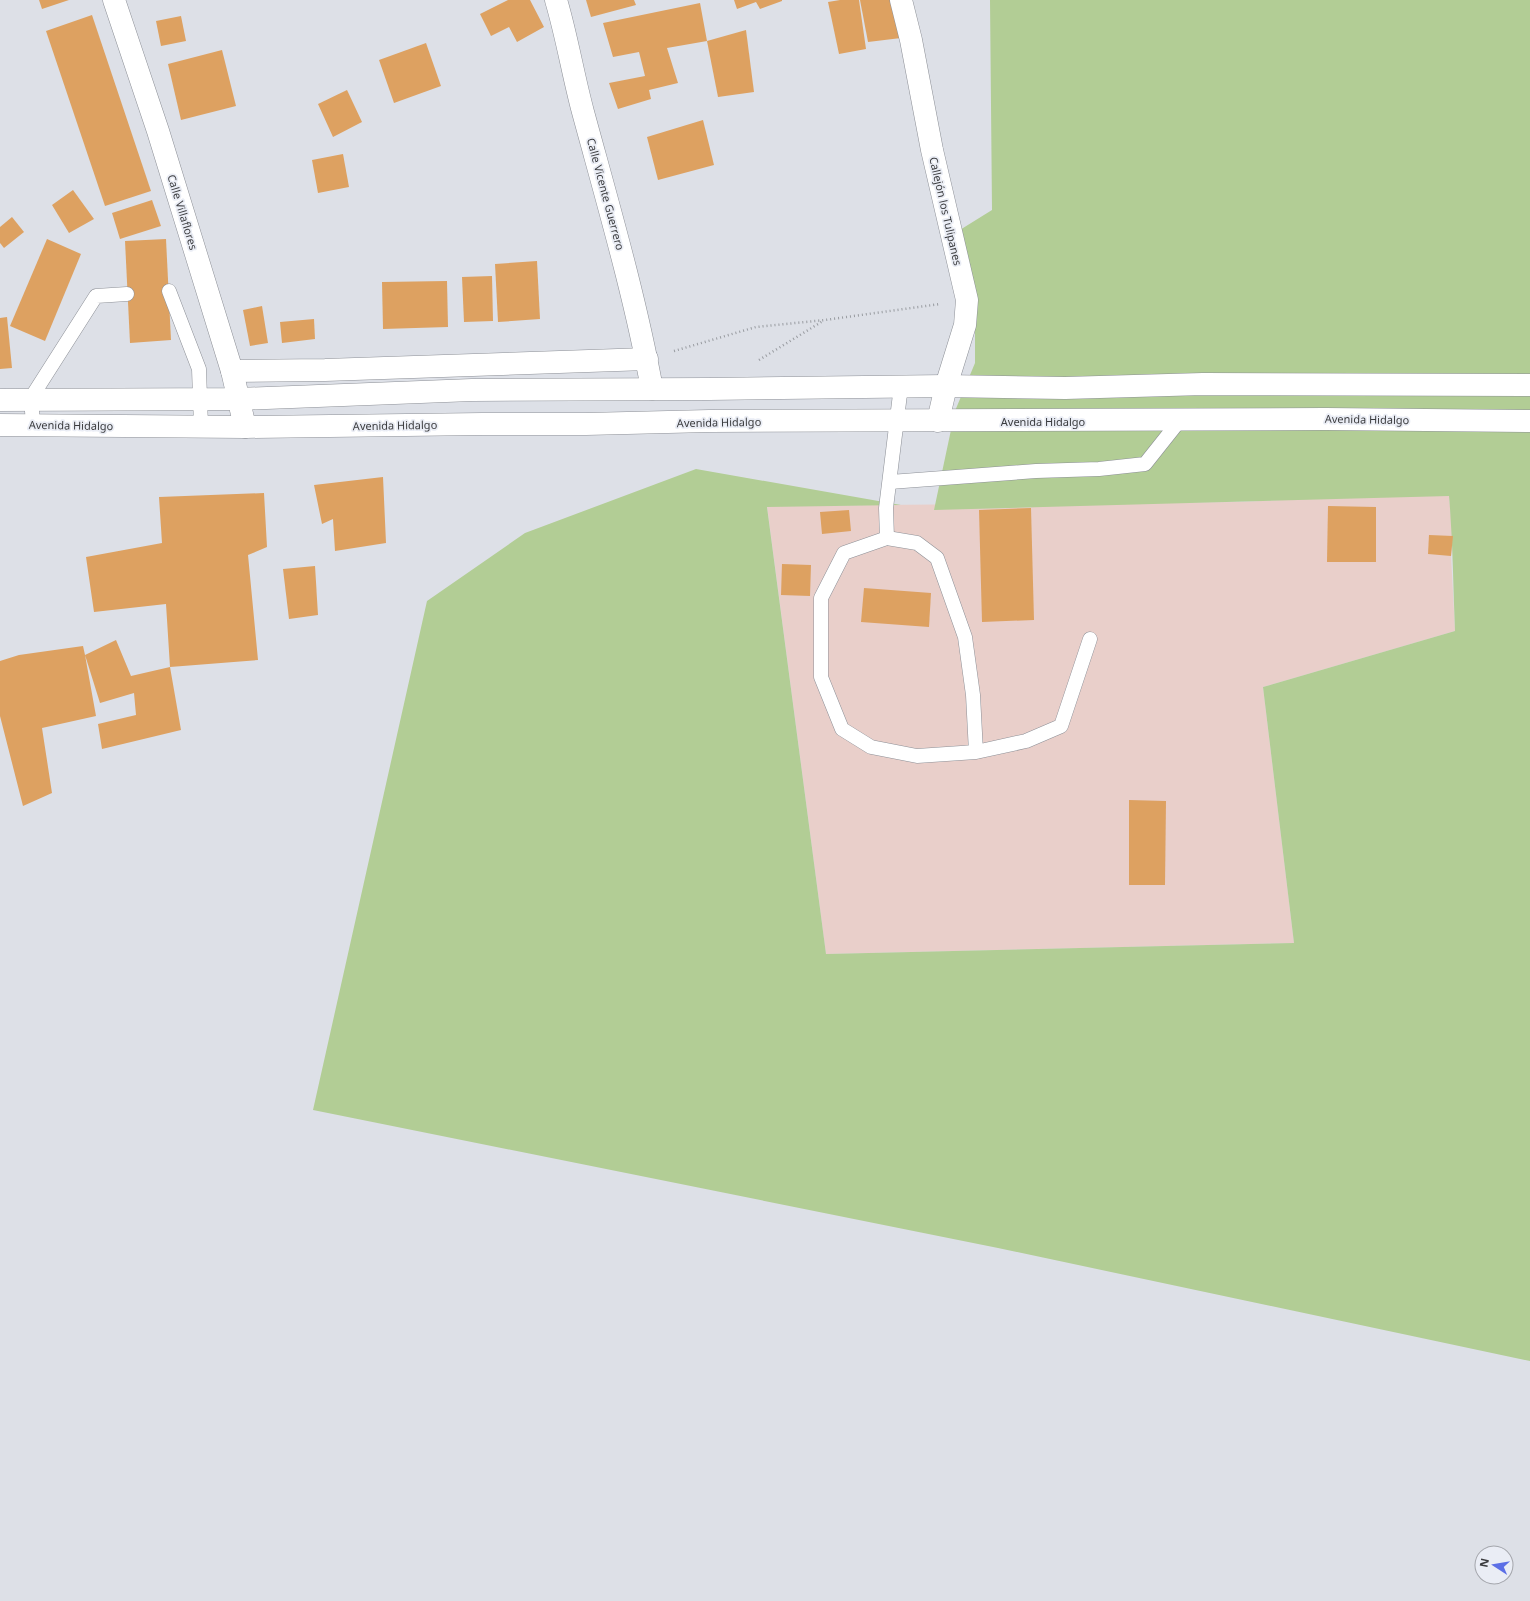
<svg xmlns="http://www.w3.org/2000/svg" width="1530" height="1601" font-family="'Noto Sans',sans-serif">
<rect width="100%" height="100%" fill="#dde0e7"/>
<polygon fill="#e9cfca" points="1402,495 1449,496 1453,536 1451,556 1455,631 1263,687 1294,943 826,954 767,506 1237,502"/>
<path fill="#b2cd95" d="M990 0H1530V1361L998 1248 313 1110 427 601 525 533 696 469 901 505 767 507 826 954 1294 943 1263 687 1455 631C1453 586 1453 541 1449 496L934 510 955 411 975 363V313L955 233 992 210Z"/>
<g fill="#dda161">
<polygon points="39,0 69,0 42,9"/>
<polygon points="508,0 530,0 544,27 517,42 509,27 491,36 480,14"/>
<polygon points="586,0 634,0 636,5 591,17"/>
<polygon points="734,0 782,0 782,1 760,9 756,2 737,9"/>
<polygon points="840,0 859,0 866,49 839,54 828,2"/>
<polygon points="860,0 893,0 901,38 868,42"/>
<polygon points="700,3 707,41 667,48 678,83 649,90 651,99 618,109 609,83 645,76 639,52 613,57 603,23"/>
<polygon points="92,15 151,191 105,206 46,31"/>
<polygon points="181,16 186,41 161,46 156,21"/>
<polygon points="746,30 754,92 718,97 707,41"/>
<polygon points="426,43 441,86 394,103 379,60"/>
<polygon points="222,50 236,106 181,120 168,64"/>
<polygon points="347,90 362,122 333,137 318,104"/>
<polygon points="703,120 714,165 658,180 647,137"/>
<polygon points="343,154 349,187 318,193 312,160"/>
<polygon points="73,190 94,219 69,233 52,205"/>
<polygon points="152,200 161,226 120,239 112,213"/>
<polygon points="12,217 24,232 4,248 0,243 0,227"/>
<polygon points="47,239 81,254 45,341 10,326"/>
<polygon points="166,239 171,340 130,343 125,241"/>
<polygon points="537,261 540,319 498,322 495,264"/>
<polygon points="492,276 493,321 464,322 462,277"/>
<polygon points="447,281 448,327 383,329 382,282"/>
<polygon points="262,306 268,343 250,346 243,310"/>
<polygon points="7,317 12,368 0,369 0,318"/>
<polygon points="314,319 315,339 282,343 280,322"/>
<polygon points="383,477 386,543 335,551 333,519 322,524 314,485"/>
<polygon points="264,493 267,547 248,555 258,660 170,667 166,604 94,612 86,557 162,543 159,497"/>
<polygon points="1328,506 1376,507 1376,562 1327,562"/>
<polygon points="1031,508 1034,620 982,622 979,510"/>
<polygon points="849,510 851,531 822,534 820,512"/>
<polygon points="1429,535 1453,536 1451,556 1428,554"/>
<polygon points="782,564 811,565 810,596 781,595"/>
<polygon points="315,566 318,615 289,619 283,569"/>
<polygon points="864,588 931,593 929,627 861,622"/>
<polygon points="116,640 131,676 170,667 181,730 102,749 98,724 136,715 134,693 100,703 85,655 96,716 42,728 52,793 23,806 0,716 0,661 19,655 83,646 85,655"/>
<polygon points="1129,800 1166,801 1165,885 1129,885"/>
</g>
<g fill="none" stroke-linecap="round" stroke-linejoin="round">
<g stroke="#8d9097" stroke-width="15">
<g id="lane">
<polyline points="169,291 199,369 201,426"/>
<polyline points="33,424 31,398 96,296 127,294"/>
<polyline points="890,482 1036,471 1099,469 1145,464 1180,420"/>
<polyline points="887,538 886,508 901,386"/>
<polyline points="976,752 973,695 965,637 937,558 917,543 887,538 844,553 821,598 821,677 842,729 871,747 917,756 976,752 1026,741 1061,726 1090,639"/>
</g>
</g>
<g stroke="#8d9097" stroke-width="23">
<g id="street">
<path d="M556 0C567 37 573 75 583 112 608 204 635 296 652 389"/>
<polyline points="901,0 911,40 932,150 967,300 965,325 946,386 938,421"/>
<polyline points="232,371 325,370 647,359"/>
</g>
</g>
<g stroke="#8d9097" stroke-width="23">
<polyline id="secondary" points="114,0 158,131 232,371 245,427"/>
</g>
<g stroke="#8d9097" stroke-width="23">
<g id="primary">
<polyline points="0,400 238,399 472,390 709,389 946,386 1065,388 1203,384 1530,385"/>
<polyline points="0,425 245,427 482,424 586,424 709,421 1326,419 1530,421"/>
</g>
</g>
<g stroke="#989ba0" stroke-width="2.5" stroke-dasharray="1 3" stroke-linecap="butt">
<polyline points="674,351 756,327 825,320 940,304"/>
<polyline points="759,360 823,321"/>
</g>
<use href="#lane" stroke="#fff" stroke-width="14"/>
<use href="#street" stroke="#fff" stroke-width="22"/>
<use href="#secondary" stroke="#fff" stroke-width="22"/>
<use href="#primary" stroke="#fff" stroke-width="22"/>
</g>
<g text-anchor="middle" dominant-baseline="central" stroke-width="3.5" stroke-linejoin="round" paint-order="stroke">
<g font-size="11" fill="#3b3c3f" stroke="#eaedf5">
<text transform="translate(606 194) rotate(75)">Calle Vicente Guerrero</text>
<text transform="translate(946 211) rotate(77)">Callejón los Tulipanes</text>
<text transform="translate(183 212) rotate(73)">Calle Villaflores</text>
<text transform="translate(1367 419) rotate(1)">Avenida Hidalgo</text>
<text x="1043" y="421">Avenida Hidalgo</text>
<text transform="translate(719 422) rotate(-1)">Avenida Hidalgo</text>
<text transform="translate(71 425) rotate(1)">Avenida Hidalgo</text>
<text transform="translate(395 425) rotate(-1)">Avenida Hidalgo</text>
</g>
</g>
<g transform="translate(1494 1565) rotate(282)"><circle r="19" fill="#eaedf5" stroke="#a4a6ac"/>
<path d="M0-3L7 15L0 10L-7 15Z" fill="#5c6fe6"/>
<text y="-6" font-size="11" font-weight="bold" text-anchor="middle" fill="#3b3c3f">N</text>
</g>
</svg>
